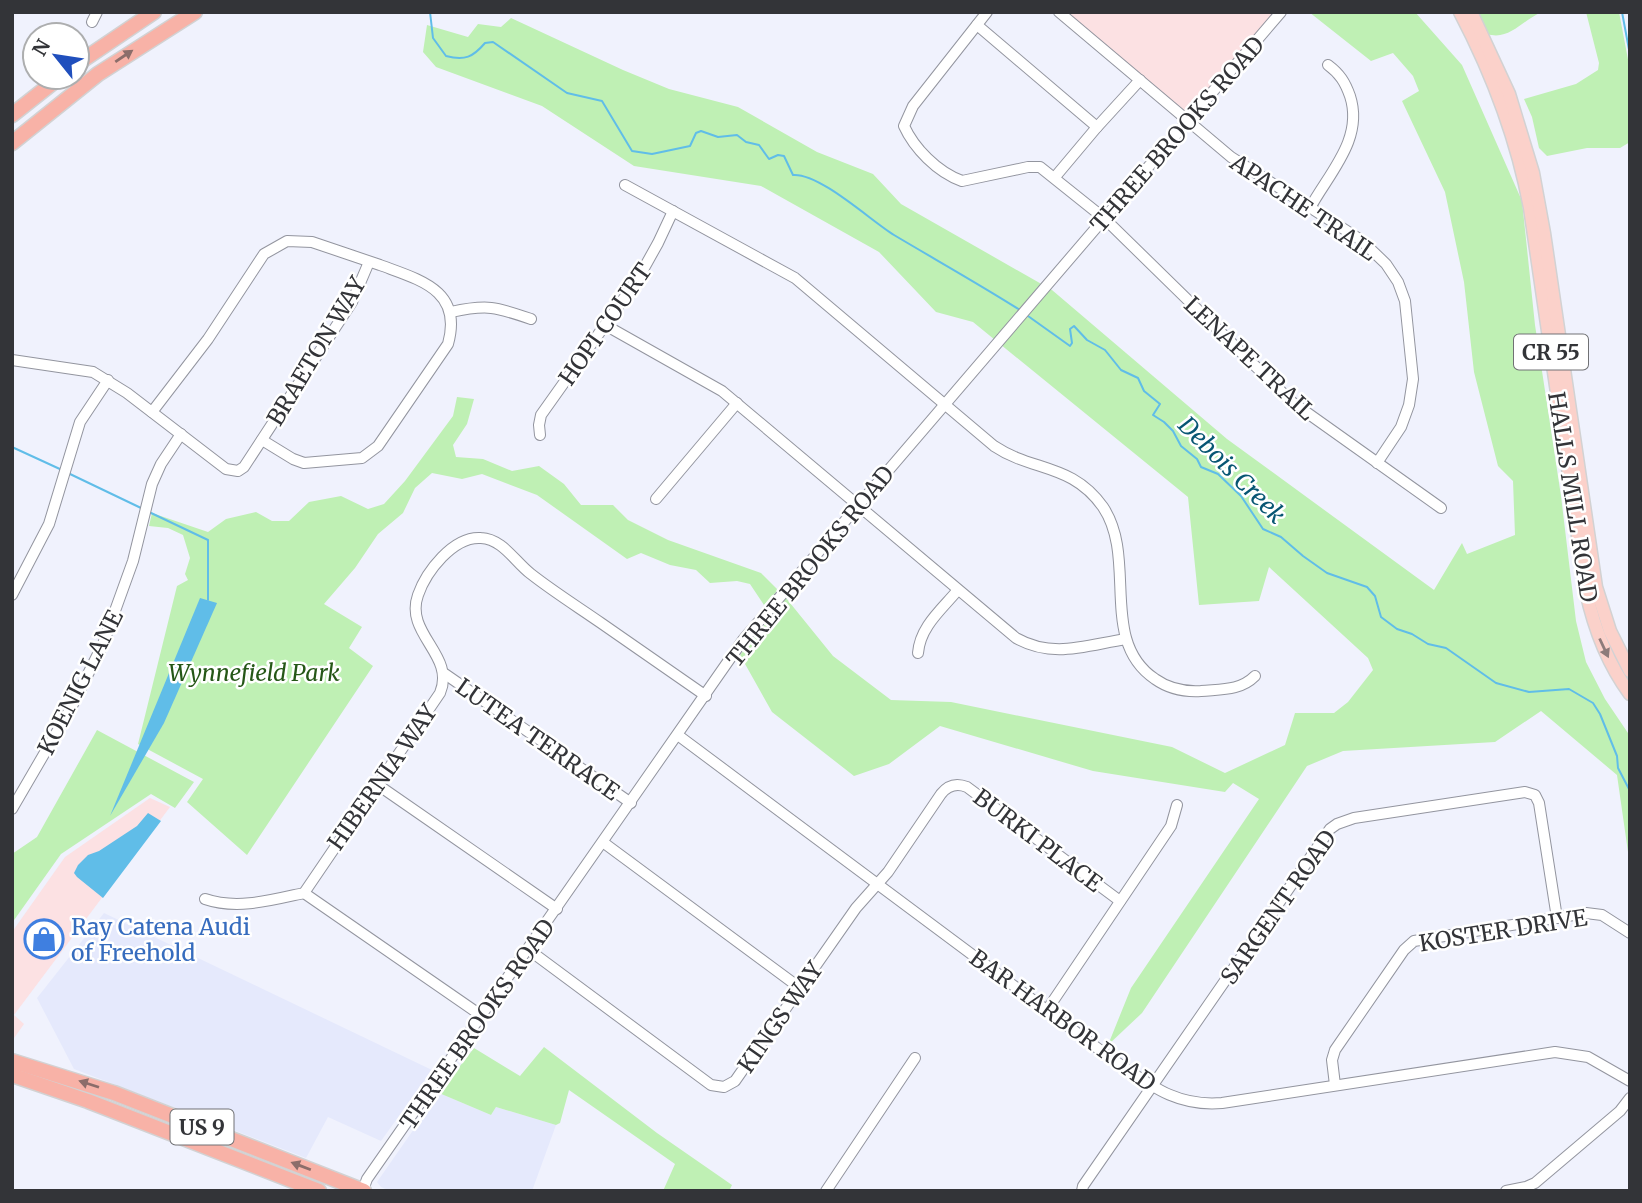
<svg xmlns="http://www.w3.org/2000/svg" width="1642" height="1203" font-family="Merriweather,serif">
<rect width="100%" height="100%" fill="#f0f2fd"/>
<g fill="#e5e9fc">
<polygon points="104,913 432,1070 381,1141 328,1117 306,1158 74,1069 37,998"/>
<polygon points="439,1093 491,1115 496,1107 556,1125 532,1191 390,1191 381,1187 377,1182"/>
</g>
<g fill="#fce1e3">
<polygon points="1067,12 1276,12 1188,117"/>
<polygon points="150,798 170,807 14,1015 24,1024 12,1041 12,932 65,857"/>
</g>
<g fill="#bff0b4">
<polygon points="1309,12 1415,12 1462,65 1522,201 1535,325 1561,496 1576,621 1586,662 1605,699 1630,736 1630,866 1617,775 1541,711 1495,742 1343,751 1307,766 1142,1013 1108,1045 1131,988 1259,799 1233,783 1225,792 1093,771 940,726 889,764 854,776 772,712 740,655 786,598 833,656 891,700 951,702 1172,747 1225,773 1285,745 1295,713 1334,713 1348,702 1373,670 1368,658 1269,567 1259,601 1199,605 1188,497 973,322 936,312 879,252 761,186 634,166 542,106 436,67 423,52 427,25 468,37 478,24 501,27 511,18 623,70 669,89 738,107 817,152 873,174 901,204 1052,290 1227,439 1434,590 1462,543 1467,554 1515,535 1513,481 1498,466 1474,372 1464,282 1445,192 1402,101 1419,91 1413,76 1393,53 1371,61"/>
<path d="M1477 12H1542C1522 20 1510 41 1487 34Z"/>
<polygon points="1586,12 1619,12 1630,70 1630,142 1620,148 1587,148 1547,156 1539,148 1532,117 1524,99 1576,84 1598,70 1599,63"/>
<polygon points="457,397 474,399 467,424 453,445 456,457 483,459 512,471 539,466 564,484 581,505 613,505 628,520 668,540 761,573 778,590 764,605 750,584 737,581 710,583 696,570 670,565 641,553 627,559 537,495 482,474 462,479 432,473 415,488 403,513 378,534 355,568 324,604 362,627 349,648 373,666 247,855 187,802 203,779 138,744 177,586 188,580 185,574 190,558 183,535 168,528 149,526 152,513 208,532 226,519 256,512 272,521 289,521 309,502 341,496 368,509 384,504 405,481 453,416"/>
<polygon points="97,730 194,782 175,808 151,794 61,854 12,923 12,854 37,837"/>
<polygon points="544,1047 657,1133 732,1185 729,1191 663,1191 675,1164 569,1090 560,1123 556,1125 496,1107 491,1115 439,1093 474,1048 520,1076"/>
</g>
<g fill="#60bde8">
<polygon points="200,598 217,603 164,723 110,816"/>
<polygon points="148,813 161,821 103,898 77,877 74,873 78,865 88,855 99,851 137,826"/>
</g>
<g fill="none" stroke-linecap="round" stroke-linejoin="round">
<g stroke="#60bde8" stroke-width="2">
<path d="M430 12 433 38 446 56C465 61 473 57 485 43L493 42 567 93 602 101 632 151 652 154 690 146 696 133 701 131 718 137 737 135 746 142 759 145 769 159 778 155 784 156 793 175C820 173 871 221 894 235 936 260 979 284 1020 310"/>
<polyline points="1622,12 1630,55"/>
<polyline points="1028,316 1070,346 1072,343 1070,329 1074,326 1087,340 1105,350 1121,370 1138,378 1144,391 1160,404 1153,415 1164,422 1173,431 1181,446 1197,459 1201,467 1218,474 1241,496 1263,529 1281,537 1303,556 1327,573 1367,587 1375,596 1381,617 1397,629 1412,634 1428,644 1446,648 1496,683 1529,692 1569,689 1593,703 1600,714 1617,756 1618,768 1630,791"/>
<polyline points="12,447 62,470"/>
<polyline points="70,474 141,508"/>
<polyline points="149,512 208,540 208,600"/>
</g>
<g stroke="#93959f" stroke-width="12">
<g id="minor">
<path d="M987 12 913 106 904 126C914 148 937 172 962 181L1028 167H1040L1105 219 1292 402 1441 508"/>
<polyline points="1059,12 1231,157 1361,240 1386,264 1398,282 1405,301 1413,379 1409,405 1401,427 1377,463"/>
<polyline points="92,22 97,12"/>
<polyline points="977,25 1097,127 1055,177"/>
<polyline points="1097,127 1140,80"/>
<path d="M625 185 795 278 994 446C1033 472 1072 463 1103 507 1138 559 1098 641 1155 679 1169 689 1184 692 1201 691 1221 689 1240 691 1255 676"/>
<path d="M1310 208C1329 173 1364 139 1350 96 1345 82 1340 74 1328 65"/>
<path d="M451 312C488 304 496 307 531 319"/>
<path d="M605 325 722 391 1016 638C1053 659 1087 645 1126 639"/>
<polyline points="12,360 93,372 127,393 226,469 238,471 244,467 352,302 369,262"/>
<path d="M152 412 208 339 264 254 287 241 312 242C335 250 357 257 380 265 420 280 463 290 448 344L378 446 362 458 304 463 293 459 262 440"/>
<polyline points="540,435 539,425 541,415 639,277 658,243 673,211"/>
<polyline points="656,499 737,403"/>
<polyline points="12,595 49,524 80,422 108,380"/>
<path d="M918 653C920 627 941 610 957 591"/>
<polyline points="445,674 631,803"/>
<path d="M679 736 1112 1059C1149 1084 1175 1107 1222 1103L1555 1052 1588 1057 1630 1081"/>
<polyline points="378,785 557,909"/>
<polyline points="12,809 72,706 103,644 133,561 152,484 161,464 181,434"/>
<polyline points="604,843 800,988"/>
<polyline points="304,893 482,1016"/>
<path d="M205 899C237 910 272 900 304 893L440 693C456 655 404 634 418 595 426 572 453 536 481 538 503 539 515 562 531 574 554 592 578 607 601 623 636 647 671 672 706 696"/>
<path d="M529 950 711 1085 724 1087 735 1081 856 908 888 872 941 794C948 785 957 783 967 787L1120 901"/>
<polyline points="1047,1010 1171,826 1177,805"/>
<polyline points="1335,1085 1332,1060 1335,1050 1404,950 1414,941 1586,913 1602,915 1630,933"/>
<polyline points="363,1190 367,1179 743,640 1281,12"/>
<polyline points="826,1191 915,1058"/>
<polyline points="1082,1191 1083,1186 1330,829 1337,824 1354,818 1525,792 1535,795 1539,803 1557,918"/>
<polyline points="1506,1191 1526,1187 1535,1183 1620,1111 1630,1098"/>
</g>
</g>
<g stroke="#d2d2d3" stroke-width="15">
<g id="major">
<path d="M1460 12C1493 75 1517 138 1530 208L1586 591C1594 628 1607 663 1630 694"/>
<polyline points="1471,12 1509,94 1533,173 1544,233 1596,587 1610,631 1630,671"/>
</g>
</g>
<g stroke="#d2d2d3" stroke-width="17">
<g id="highway">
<polyline points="77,64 154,12"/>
<polyline points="12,115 60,77"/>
<polyline points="12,143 98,74 195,12"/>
<polyline points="12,1061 114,1093 364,1191"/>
<polyline points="12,1075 88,1101 319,1191"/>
</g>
</g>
<use href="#minor" stroke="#fff" stroke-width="10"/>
<use href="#major" stroke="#fbd1ca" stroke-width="12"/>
<use href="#highway" stroke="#f8b2a7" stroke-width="14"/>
</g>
<defs><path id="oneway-solid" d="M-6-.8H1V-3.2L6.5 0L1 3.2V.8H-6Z" transform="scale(1.75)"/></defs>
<g fill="#8c6d6a">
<use href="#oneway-solid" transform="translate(124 56) rotate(-34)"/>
<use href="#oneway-solid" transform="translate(89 1084) rotate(-162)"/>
<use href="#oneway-solid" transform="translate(301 1166) rotate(-159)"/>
</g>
<use fill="#8d7b7a" href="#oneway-solid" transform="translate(1604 648) rotate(65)"/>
<defs>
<g id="shop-ring" transform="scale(2.0125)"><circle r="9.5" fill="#fff" stroke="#3f7fe0" stroke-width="1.5"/><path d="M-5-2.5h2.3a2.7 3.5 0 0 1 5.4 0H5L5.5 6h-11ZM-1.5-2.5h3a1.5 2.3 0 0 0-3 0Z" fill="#3f7fe0"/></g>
</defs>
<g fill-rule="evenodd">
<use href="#shop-ring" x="44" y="939"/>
</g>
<g text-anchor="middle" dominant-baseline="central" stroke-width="5" stroke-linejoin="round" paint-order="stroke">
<g fill="#fff" stroke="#707174" stroke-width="2">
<rect x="1514" y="334.5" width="74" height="35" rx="5"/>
<rect x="170.5" y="1109.5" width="63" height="35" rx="5"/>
</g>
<g font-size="21" font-weight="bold" fill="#333438">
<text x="1551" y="352">CR 55</text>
<text x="202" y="1127">US 9</text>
</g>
<g font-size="23" fill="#333438" stroke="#fff">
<text transform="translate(1177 134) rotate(-49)">THREE BROOKS ROAD</text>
<text transform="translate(1304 207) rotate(34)">APACHE TRAIL</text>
<text transform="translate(605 324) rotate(-55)">HOPI COURT</text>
<text transform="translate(316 351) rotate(-59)">BRAETON WAY</text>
<text transform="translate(1250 358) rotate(43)">LENAPE TRAIL</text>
<text transform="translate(1573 497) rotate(81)">HALLS MILL ROAD</text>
<text transform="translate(810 566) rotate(-51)">THREE BROOKS ROAD</text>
<text transform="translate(80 682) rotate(-63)">KOENIG LANE</text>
<text transform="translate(538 739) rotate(35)">LUTEA TERRACE</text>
<text transform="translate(382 777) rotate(-55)">HIBERNIA WAY</text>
<text transform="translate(1038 840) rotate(37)">BURKI PLACE</text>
<text transform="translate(1278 907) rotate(-55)">SARGENT ROAD</text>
<text transform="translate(1503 930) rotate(-9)">KOSTER DRIVE</text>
<text transform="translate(780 1017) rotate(-55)">KINGS WAY</text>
<text transform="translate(1063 1020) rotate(36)">BAR HARBOR ROAD</text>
<text transform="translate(477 1024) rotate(-55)">THREE BROOKS ROAD</text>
</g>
<g font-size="23" font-style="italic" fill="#255717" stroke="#fff">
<text x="254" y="672">Wynnefield Park</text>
</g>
<g font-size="23" fill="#366cbe" stroke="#fff" text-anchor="start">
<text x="71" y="926">Ray Catena Audi<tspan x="71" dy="26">of Freehold</tspan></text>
</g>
<g font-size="24" font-style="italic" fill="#075673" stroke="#fff">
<text transform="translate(1232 470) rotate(45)">Debois Creek</text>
</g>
</g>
<rect width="1642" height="1203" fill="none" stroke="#333438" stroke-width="28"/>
<g transform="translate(56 56) rotate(300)"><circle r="33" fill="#ffffff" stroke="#adaeaf" stroke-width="2"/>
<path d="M0-5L12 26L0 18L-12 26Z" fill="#204fbd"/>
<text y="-10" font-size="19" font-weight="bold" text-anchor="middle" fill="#333438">N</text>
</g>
</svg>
